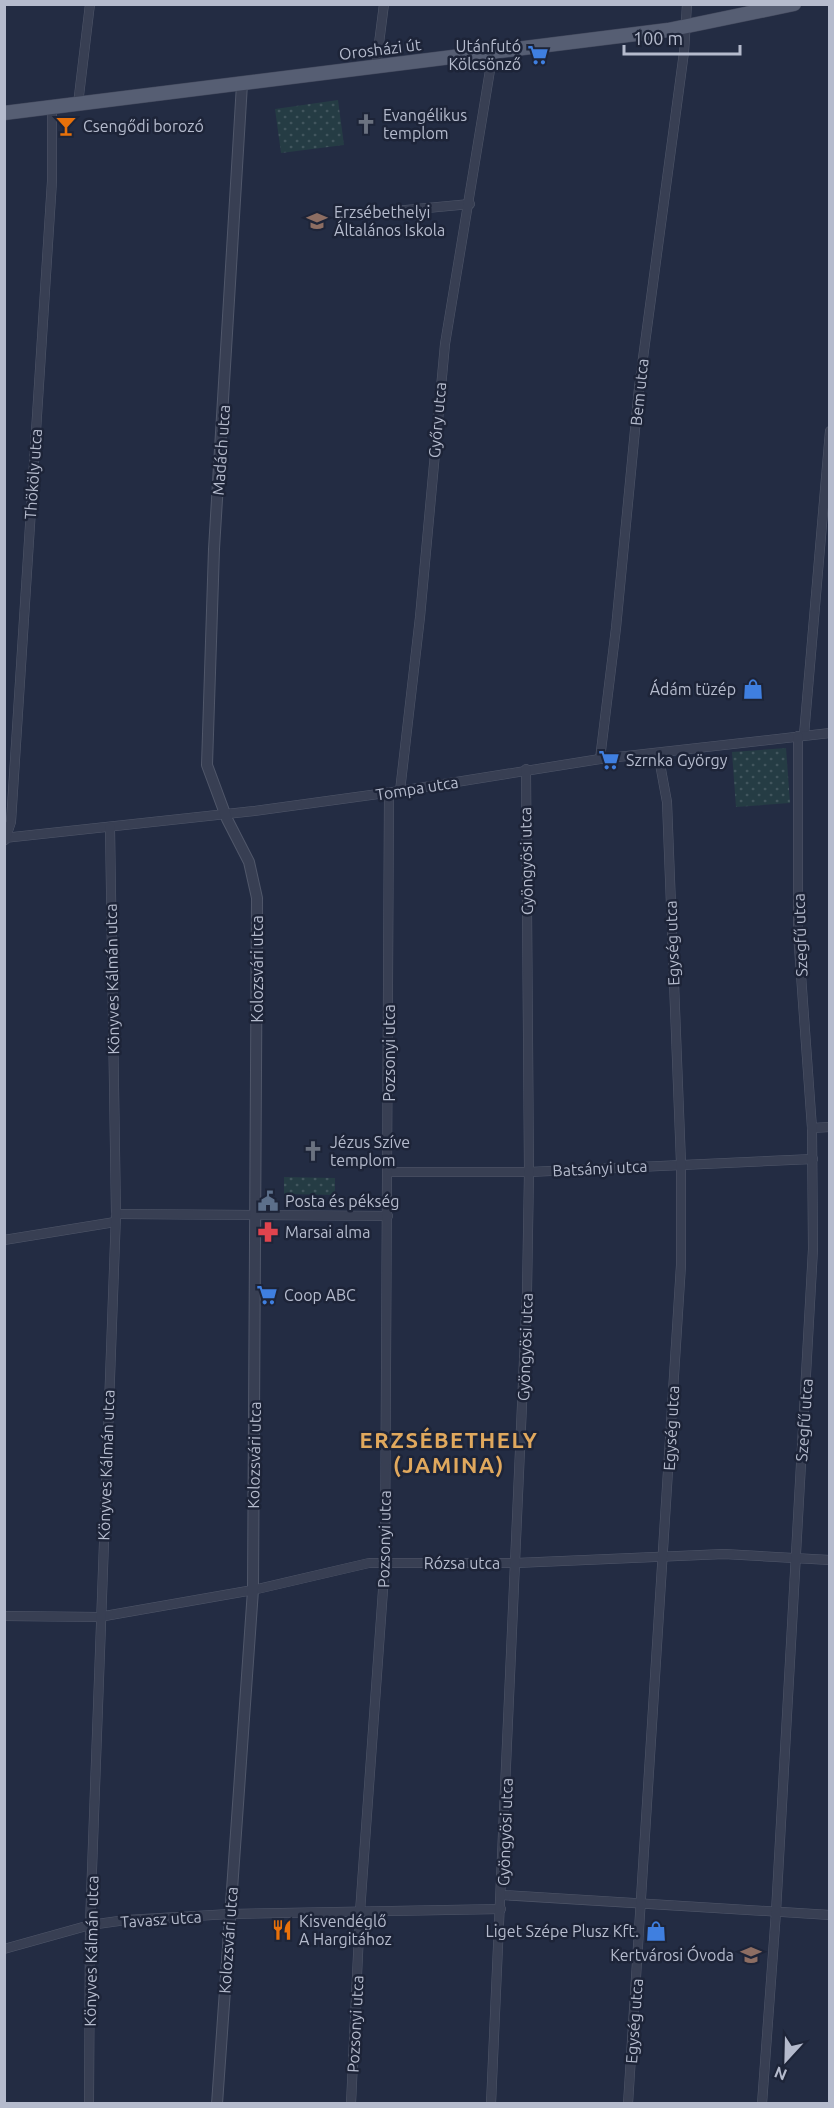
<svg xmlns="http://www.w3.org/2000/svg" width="834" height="2108" font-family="Ubuntu,sans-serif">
<defs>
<pattern id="green-dots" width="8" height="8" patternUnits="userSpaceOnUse" patternTransform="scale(1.5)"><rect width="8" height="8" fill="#253c44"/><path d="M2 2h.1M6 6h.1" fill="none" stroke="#42565e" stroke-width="1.8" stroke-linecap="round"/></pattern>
</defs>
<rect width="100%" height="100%" fill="#232c43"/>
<g fill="url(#green-dots)">
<polygon points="338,100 344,145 281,153 275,109"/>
<polygon points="786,748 790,803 736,807 732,752"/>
<polygon points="284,1177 335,1178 335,1195 284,1194"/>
</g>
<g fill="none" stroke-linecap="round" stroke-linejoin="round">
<g stroke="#50576a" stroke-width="10">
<g id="minor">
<polyline points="376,67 384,4"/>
<polyline points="78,104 90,4"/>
<polyline points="395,211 470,204"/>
<polyline points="804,735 830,431"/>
<polyline points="600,759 616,628 639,388 684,52 687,4"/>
<polyline points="400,791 420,617 445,344 493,52"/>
<polyline points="4,838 254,811 400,791 600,759 830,733"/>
<polyline points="5,840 11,822 52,181 52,107"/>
<polyline points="812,1128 830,1127"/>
<polyline points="388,1172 529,1172 813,1159"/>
<polyline points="116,1214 388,1216"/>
<polyline points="4,1240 115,1222"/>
<polyline points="4,1616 99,1617 253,1590 369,1563 516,1563 724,1554 830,1560"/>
<polyline points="502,1895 830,1915"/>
<polyline points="4,1949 90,1925 126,1920 230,1914 501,1909"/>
<polyline points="89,2104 90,1925 116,1214 110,827"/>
<polyline points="351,2104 360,1912 385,1562 389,793"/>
<polyline points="491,2104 527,1292 529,1172 526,769"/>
<polyline points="628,2104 681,1265 681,1163 667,802 658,753"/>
<polyline points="762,2104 776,1912 813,1249 812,1128 798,933 798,736"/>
</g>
</g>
<g stroke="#50576a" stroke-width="12">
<polyline id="tertiary" points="217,2104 253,1590 257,898 249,862 227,819 207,765 214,549 242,84"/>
</g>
<g stroke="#42485c" stroke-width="15">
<polyline id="primary" points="4,113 668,30 794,4"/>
</g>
<use href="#minor" stroke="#383f53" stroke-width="9"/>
<use href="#tertiary" stroke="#383f53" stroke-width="10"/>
<use href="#primary" stroke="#565e73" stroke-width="14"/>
</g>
<defs>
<g id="supermarket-bare" transform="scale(1.62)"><path d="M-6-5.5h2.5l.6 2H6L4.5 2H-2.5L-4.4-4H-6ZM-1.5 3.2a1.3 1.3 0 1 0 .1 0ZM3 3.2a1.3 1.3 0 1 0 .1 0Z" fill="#3f7fe0" stroke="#1d2438" stroke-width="2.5" paint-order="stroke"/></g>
<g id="church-bare" transform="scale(1.62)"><path d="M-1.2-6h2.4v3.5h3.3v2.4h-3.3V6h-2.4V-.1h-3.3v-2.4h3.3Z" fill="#6b7280" stroke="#1d2438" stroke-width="2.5" paint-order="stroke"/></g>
<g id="bar-bare" transform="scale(1.62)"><path d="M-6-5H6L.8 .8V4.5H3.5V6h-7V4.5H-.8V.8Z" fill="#e8710a" stroke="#1d2438" stroke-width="2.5" paint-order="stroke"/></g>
<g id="school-bare" transform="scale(1.62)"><path d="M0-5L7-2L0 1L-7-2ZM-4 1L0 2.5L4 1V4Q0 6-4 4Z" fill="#8d6e63" stroke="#1d2438" stroke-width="2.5" paint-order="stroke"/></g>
<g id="shop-bare" transform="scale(1.62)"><path d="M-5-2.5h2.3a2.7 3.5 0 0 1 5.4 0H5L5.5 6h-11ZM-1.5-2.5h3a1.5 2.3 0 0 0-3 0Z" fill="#3f7fe0" stroke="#1d2438" stroke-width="2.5" paint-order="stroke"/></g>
<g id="civic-bare" transform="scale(1.62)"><path d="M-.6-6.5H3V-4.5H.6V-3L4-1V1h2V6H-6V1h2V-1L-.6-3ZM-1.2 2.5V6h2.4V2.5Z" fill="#5c6f8a" stroke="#1d2438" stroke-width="2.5" paint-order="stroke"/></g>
<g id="pharmacy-bare" transform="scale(1.62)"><path d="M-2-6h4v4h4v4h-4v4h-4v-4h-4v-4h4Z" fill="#e0444e" stroke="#1d2438" stroke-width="2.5" paint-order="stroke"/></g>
<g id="restaurant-bare" transform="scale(1.62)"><path d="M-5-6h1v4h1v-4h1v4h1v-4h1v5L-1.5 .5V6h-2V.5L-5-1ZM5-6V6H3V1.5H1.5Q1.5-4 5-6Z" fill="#e8710a" stroke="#1d2438" stroke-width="2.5" paint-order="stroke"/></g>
</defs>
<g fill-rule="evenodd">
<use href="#supermarket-bare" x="538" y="55"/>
<use href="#church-bare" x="366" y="124"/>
<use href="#bar-bare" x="66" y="126"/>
<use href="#school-bare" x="317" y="221"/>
<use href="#shop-bare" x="753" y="689"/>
<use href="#supermarket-bare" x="609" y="760"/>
<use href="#church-bare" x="313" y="1151"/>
<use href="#civic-bare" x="268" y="1201"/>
<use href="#pharmacy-bare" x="268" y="1232"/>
<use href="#supermarket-bare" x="267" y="1295"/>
<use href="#restaurant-bare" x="282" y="1930"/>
<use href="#shop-bare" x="656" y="1931"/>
<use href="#school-bare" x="751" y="1955"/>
</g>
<g text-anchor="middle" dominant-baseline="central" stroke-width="5" stroke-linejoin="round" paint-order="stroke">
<g font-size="16" fill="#b5bbcd" stroke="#1d2438" text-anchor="start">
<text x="521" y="46" text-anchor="end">Utánfutó<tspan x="521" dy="18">Kölcsönző</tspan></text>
<text x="383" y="115">Evangélikus<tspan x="383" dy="18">templom</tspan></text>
<text x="83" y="126">Csengődi borozó</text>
<text x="334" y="212">Erzsébethelyi<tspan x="334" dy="18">Általános Iskola</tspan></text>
<text x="736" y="689" text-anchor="end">Ádám tüzép</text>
<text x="626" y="760">Szrnka György</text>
<text x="330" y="1142">Jézus Szíve<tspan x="330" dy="18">templom</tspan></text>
<text x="285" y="1201">Posta és pékség</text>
<text x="285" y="1232">Marsai alma</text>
<text x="284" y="1295">Coop ABC</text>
<text x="299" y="1921">Kisvendéglő<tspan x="299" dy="18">A Hargitához</tspan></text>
<text x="639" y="1931" text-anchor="end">Liget Szépe Plusz Kft.</text>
<text x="734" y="1955" text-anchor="end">Kertvárosi Óvoda</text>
</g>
<g font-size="16" fill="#b5bbcd" stroke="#1d2438">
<text transform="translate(380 49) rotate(-7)">Orosházi út</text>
<text transform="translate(639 392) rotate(-84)">Bem utca</text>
<text transform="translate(437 420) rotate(-85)">Győry utca</text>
<text transform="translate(221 450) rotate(-86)">Madách utca</text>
<text transform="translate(33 474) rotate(-86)">Thököly utca</text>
<text transform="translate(417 788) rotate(-9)">Tompa utca</text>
<text transform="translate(526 861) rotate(-91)">Gyöngyösi utca</text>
<text transform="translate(800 935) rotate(-92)">Szegfű utca</text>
<text transform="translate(672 943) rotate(-92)">Egység utca</text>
<text transform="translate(257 969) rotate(-90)">Kolozsvári utca</text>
<text transform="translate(112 979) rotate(-91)">Könyves Kálmán utca</text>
<text transform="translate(389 1053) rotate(-90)">Pozsonyi utca</text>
<text transform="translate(600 1168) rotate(-3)">Batsányi utca</text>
<text transform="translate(525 1347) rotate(-88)">Gyöngyösi utca</text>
<text transform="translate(804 1420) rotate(-86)">Szegfű utca</text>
<text transform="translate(671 1428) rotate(-87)">Egység utca</text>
<text transform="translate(254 1455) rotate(-89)">Kolozsvári utca</text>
<text transform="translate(106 1465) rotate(-88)">Könyves Kálmán utca</text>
<text transform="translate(384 1539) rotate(-89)">Pozsonyi utca</text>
<text x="462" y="1563">Rózsa utca</text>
<text transform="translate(505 1832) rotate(-88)">Gyöngyösi utca</text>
<text transform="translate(161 1919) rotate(-4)">Tavasz utca</text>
<text transform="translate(228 1940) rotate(-86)">Kolozsvári utca</text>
<text transform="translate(91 1951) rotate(-89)">Könyves Kálmán utca</text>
<text transform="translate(634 2021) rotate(-86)">Egység utca</text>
<text transform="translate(355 2024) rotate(-87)">Pozsonyi utca</text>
</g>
<g font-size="22" font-weight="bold" letter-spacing="1.5" fill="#e0a85d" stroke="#1d2438">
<text x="449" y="1439">ERZSÉBETHELY<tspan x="449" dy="25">(JAMINA)</tspan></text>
</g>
</g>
<rect width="834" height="2108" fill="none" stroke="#b5bbcd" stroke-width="12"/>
<g transform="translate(786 2060) rotate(202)" stroke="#1d2438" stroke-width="4.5" paint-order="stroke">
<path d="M0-4.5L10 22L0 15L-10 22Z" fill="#b5bbcd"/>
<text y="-9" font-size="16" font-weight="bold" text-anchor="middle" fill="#b5bbcd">N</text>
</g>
<path d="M624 45v9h116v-9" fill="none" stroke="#b5bbcd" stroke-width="3"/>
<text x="633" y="45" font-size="18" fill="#b5bbcd" stroke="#1d2438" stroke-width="4.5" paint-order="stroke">100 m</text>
</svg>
